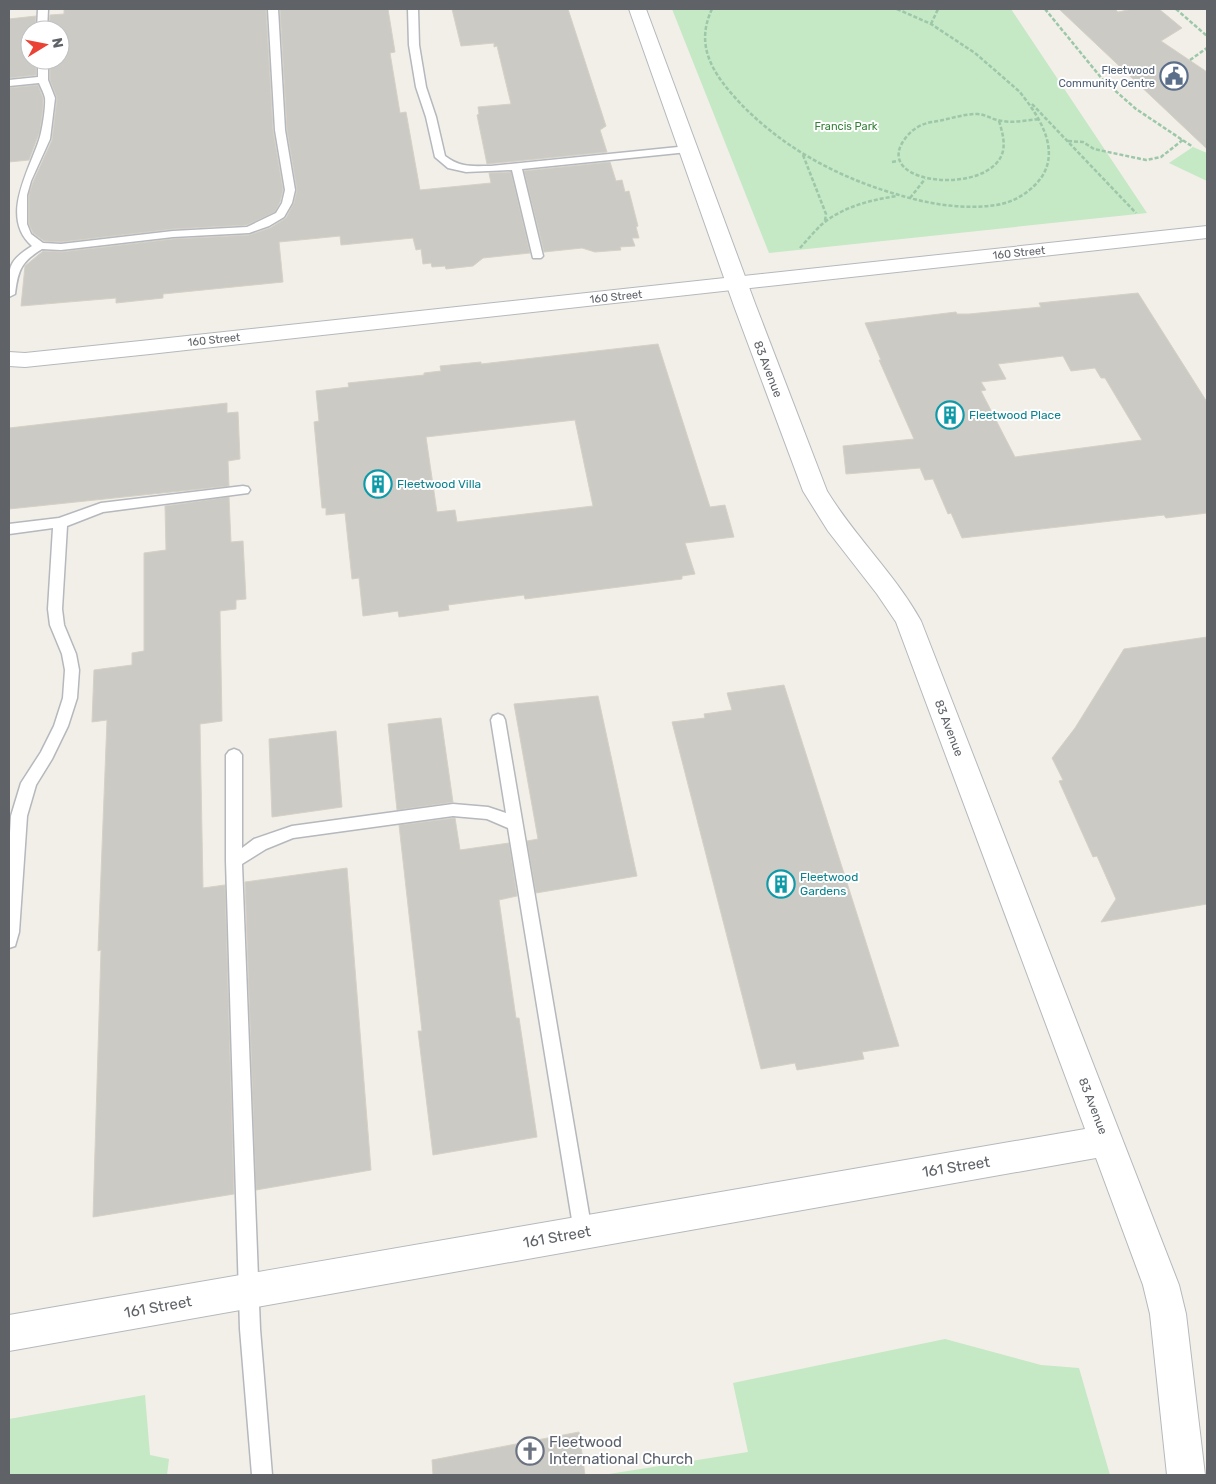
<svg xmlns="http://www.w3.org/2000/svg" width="1216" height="1484" font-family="Rubik,sans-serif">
<rect width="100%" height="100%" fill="#f1efe8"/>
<g fill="#c5e8c5">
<polygon points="672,9 1011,9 1147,213 769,253"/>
<polygon points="1193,147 1207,153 1207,181 1169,163"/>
<polygon points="945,1339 1041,1365 1079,1368 1110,1475 609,1475 609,1474 748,1452 733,1383"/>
<polygon points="145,1395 150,1455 169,1459 167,1475 9,1475 9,1419"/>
</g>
<g fill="#cccac5" stroke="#d6d1c6" fill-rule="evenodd">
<polygon points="64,9 266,9 273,130 283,190 280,202 275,212 247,225 173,229 61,242 44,241 33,233 29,224 29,194 33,182 52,140 57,98 50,80 50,60 60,60 60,30 49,30 50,15 64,14"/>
<polygon points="280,9 388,9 395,52 390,53 400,113 406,112 420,190 491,183 489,173 511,172 530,253 483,258 473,266 446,269 445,266 432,267 431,263 423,264 421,249 416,250 413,238 341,245 340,236 279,242 283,282 163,294 163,298 116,303 116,298 21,306 25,266 43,251 61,252 173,239 249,235 270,228 286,218 294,203 297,190 287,130"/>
<polygon points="452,9 568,9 606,126 600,130 607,152 487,164 477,115 479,114 478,107 511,104 497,46 494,47 494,43 461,46"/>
<polygon points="1059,9 1115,9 1118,12 1133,9 1159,9 1182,28 1161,41 1207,72 1207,149"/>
<polygon points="36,16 35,30 30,30 30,60 36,60 36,75 9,78 9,19"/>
<polygon points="38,85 43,98 43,107 40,131 32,152 29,160 9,162 9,88"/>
<polygon points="610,162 616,181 622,180 625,192 629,191 638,226 636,227 639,238 632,238 635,246 620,247 621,250 595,252 582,248 544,252 524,171"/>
<path d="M1138 293 1207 402V513L1166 518 1164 515 962 538 951 513 948 514 933 479 925 480 920 468 846 474 843 446 914 439 879 360H881L865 323 956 312 957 314H969L1041 307 1039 303ZM1063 356 1071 371 1095 368 1101 378H1105L1142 440 1015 457 981 391 986 390 981 382 1006 379 998 364Z"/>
<path d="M658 344 710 507 725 505 734 537 685 543 695 574 682 576V579L525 599 524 595 448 605 449 610 399 617 398 611 363 616 359 578 352 579 345 513 326 515V508H322L314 422 319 421 316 391 349 387 348 383 424 375V373L441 371 440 366 481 362V364ZM575 420 593 506 457 522 455 510 437 512 426 437Z"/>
<polygon points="227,403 227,413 238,412 240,459 228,461 229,486 9,509 9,428"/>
<polygon points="229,497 231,542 243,541 246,599 236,600 236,609 220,611 222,721 200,724 203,888 225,885 234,1194 93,1217 101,950 98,951 107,720 92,722 94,670 132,665 132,653 144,651 144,553 166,550 165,506"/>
<polygon points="1207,637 1207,904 1101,922 1116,899 1097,856 1093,857 1059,781 1063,780 1052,758 1075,728 1124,649"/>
<polygon points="784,685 899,1046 862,1052 864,1059 797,1070 795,1063 761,1069 672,722 705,718 704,714 732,710 727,693"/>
<polygon points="598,696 637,876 536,893 527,841 538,839 514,704"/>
<polygon points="441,718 453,802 397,810 388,724"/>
<polygon points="336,731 342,807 272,817 269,739"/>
<polygon points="455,818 460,850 509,843 517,896 499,900 516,1018 519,1018 537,1137 433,1155 418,1031 422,1031 399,825"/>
<polygon points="347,868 371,1170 256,1190 245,882"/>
<polygon points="579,1432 585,1475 433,1475 432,1460"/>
</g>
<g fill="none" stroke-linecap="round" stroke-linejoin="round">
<g stroke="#b5b8bc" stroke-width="3">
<g id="service">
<polygon points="38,9 48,9 47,30 37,30"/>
<path d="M268 9H278L285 130 295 190 292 203 284 217 269 226 249 233 173 237 61 250 42 249C21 262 18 270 15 294L9 297C9 269 6 262 32 246 0 218 28 173 39 140 42 132 46 106 45 98 44 93 41 88 39 83L9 86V80L38 77V60H48V80L55 98 50 139 31 181 27 195V224L31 234 43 243 61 244 173 231 247 227 276 213 282 203 285 190 275 130Z"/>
<path d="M408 9H418L419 45 426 87 436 117 445 156C461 168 472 166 491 166L688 146 693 149 688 152 522 169 543 256 541 258H533L512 170 466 172 448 168 435 157 426 117 416 87 409 45Z"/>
<polygon points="243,486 248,487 250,490 248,493 103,512 67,526 62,609 64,625 76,654 79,670 77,698 68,726 52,759 36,785 27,816 19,932 15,946 9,948 9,850 11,816 21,783 41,752 54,726 63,698 65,670 62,654 50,625 48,609 53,528 9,534 9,524 59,518 101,503"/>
<polygon points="498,714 503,716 505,720 592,1232 590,1239 583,1241 576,1239 574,1232 508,828 487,819 453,816 293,838 266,849 242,864 260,1329 272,1475 252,1475 240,1329 226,861 226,755 229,751 234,749 239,751 242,755 242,848 254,839 292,826 453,804 488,807 506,813 491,720 493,716"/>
</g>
</g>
<g stroke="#b5b8bc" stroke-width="2">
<path id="minor" d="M629 9H646L756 306 827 491C855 537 895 574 921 621L1179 1285 1186 1314 1205 1475H1167L1150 1314 1143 1285 1096 1158 9 1351V1315L1085 1129 896 622 877 594 828 531 803 491 734 306Z"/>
</g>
<g stroke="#b5b8bc" stroke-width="2">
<polygon id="tertiary" points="1207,226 1207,238 150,354 25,367 9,366 9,352 25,353 150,340"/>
</g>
<g stroke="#9cc7a9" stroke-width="2.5" stroke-dasharray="4 2" stroke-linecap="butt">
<path d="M712 9C694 47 714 75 740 103 783 148 839 178 899 195 929 204 964 210 996 205 1011 203 1025 195 1035 185 1065 155 1040 117 1019 91"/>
<polyline points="897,9 931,24 975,53 1020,92"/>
<polyline points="1045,9 1103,80 1136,109 1193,147"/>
<polyline points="1176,9 1207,36"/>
<polyline points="931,24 938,9"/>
<polyline points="1190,60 1207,48"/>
<polyline points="1032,104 1136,213"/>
<path d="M999 121C1002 131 1005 141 1003 151 992 196 872 186 904 140 911 130 920 124 932 122 947 120 962 114 977 114 985 114 991 119 998 120 1011 124 1027 120 1040 119"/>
<polyline points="1068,141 1083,142 1094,149 1146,160 1161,157 1184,139"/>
<polyline points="803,155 826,214 825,221"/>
<polyline points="892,162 898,161"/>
<polyline points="910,198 925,179"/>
<path d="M800 248C807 240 814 232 821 225 842 207 870 200 897 196"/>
</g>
<use href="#service" fill="#fff" fill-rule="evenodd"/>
<use href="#minor" fill="#fff" fill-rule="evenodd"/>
<use href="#tertiary" fill="#fff" fill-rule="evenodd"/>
</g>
<defs>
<g id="civic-ring" transform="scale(1.4375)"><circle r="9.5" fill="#fff" stroke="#5c6f8a" stroke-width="1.5"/><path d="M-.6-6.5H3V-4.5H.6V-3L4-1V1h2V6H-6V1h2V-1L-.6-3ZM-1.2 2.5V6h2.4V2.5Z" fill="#5c6f8a"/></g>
<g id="building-ring" transform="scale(1.4375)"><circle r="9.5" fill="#fff" stroke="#0f9aa8" stroke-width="1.5"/><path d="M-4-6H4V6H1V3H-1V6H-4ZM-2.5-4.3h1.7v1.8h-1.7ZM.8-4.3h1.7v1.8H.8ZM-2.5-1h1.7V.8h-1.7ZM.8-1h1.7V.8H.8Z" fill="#0f9aa8"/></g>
<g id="church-ring" transform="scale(1.4375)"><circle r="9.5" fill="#fff" stroke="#6b7280" stroke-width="1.5"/><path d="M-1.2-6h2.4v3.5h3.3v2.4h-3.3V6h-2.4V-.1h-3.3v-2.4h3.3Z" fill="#6b7280"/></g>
</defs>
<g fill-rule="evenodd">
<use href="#civic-ring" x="1174" y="76"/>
<use href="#building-ring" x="950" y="415"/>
<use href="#building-ring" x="378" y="484"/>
<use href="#building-ring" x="781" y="884"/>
<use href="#church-ring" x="530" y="1451"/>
</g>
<g text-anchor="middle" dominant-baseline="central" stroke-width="4" stroke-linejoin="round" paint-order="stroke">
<g font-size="11" fill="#4e5e75" stroke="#fff" text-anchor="end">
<text x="1155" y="70">Fleetwood<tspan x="1155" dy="13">Community Centre</tspan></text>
</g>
<g font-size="11" fill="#348238" stroke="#fff">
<text x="846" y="126">Francis Park</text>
</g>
<g font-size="11" fill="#5f6368" stroke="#fff">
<text transform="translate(1019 253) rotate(-6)">160 Street</text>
<text transform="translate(616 297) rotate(-6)">160 Street</text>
<text transform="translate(214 340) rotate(-6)">160 Street</text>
</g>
<g font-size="12" fill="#5f6368" stroke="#fff">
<text transform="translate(768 369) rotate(69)">83 Avenue</text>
<text transform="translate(949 728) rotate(69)">83 Avenue</text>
<text transform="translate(1093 1106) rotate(69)">83 Avenue</text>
</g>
<g font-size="12" fill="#0d838f" stroke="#fff" text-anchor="start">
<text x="969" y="415">Fleetwood Place</text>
<text x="397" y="484">Fleetwood Villa</text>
<text x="800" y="877">Fleetwood<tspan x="800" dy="14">Gardens</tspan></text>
</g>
<g font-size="15" fill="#5f6368" stroke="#fff">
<text transform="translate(956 1167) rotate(-9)">161 Street</text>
<text transform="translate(557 1237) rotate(-10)">161 Street</text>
<text transform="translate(158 1307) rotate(-10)">161 Street</text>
</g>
<g font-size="15" fill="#5b616d" stroke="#fff" text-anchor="start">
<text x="549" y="1442">Fleetwood<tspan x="549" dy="17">International Church</tspan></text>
</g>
</g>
<rect width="1216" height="1484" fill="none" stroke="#5f6368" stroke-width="20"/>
<g transform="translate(45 45) rotate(80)"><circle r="24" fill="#ffffff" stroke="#bfc1c3"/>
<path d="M0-4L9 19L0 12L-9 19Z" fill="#ea4335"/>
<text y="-8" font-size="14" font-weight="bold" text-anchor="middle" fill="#5f6368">N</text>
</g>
</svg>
